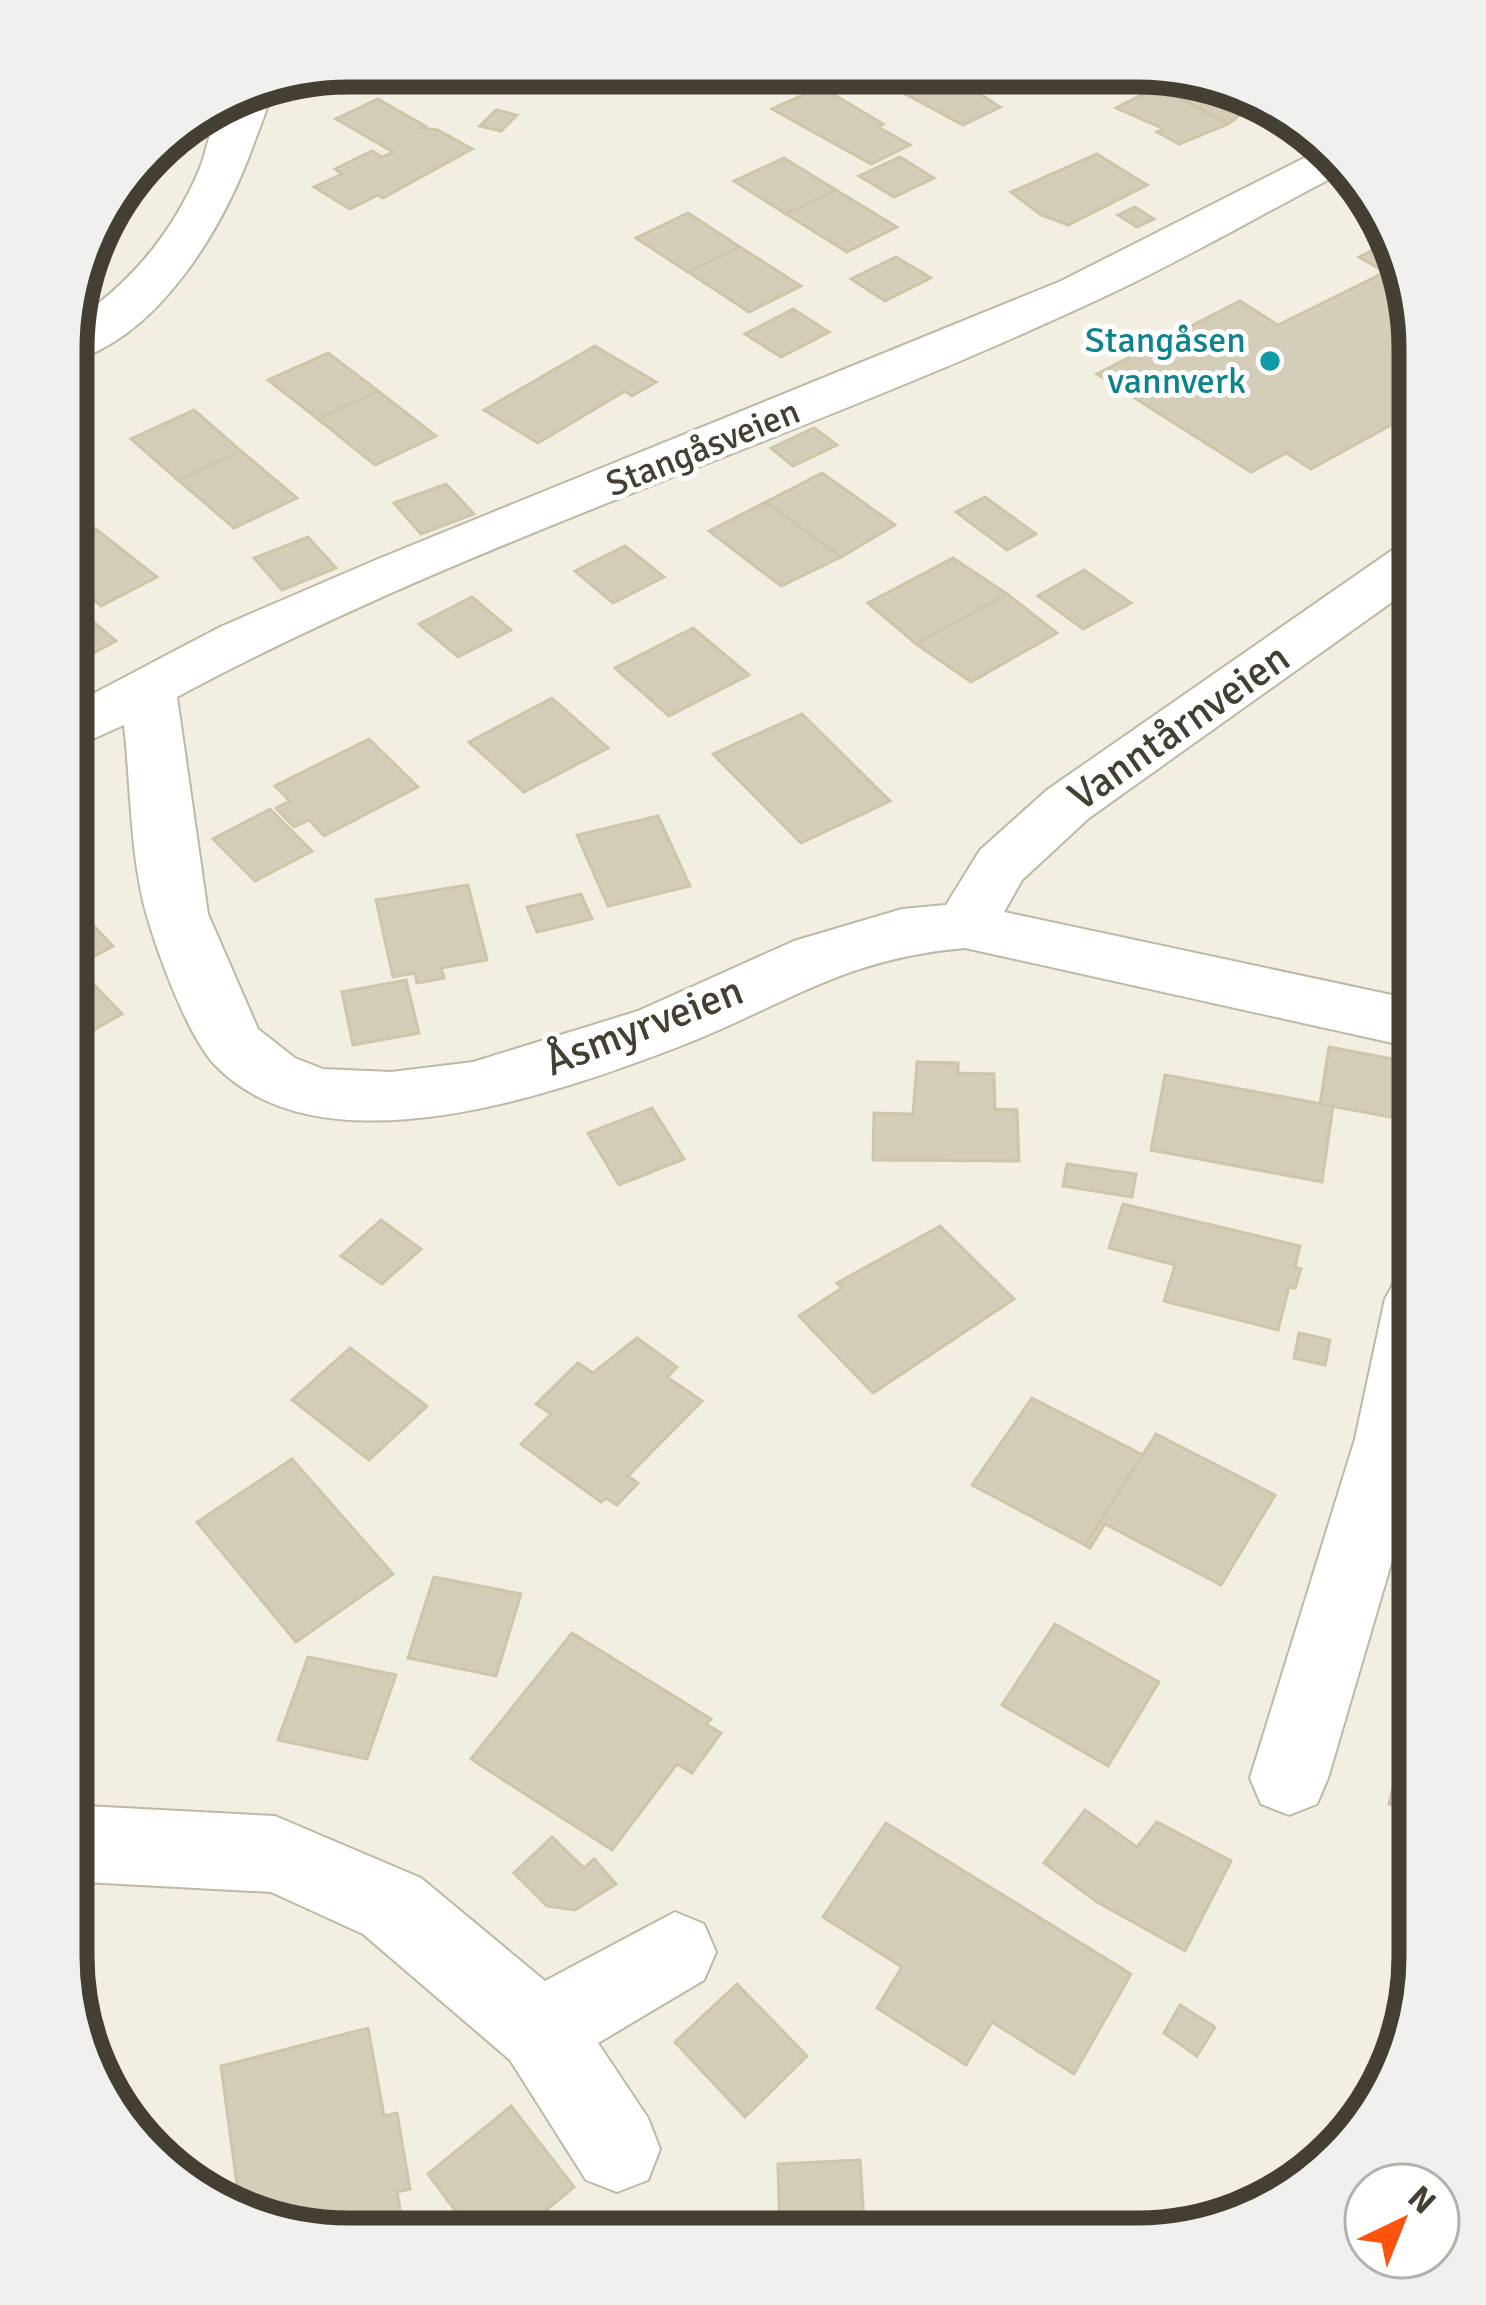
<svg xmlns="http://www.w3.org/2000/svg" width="1486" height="2305" font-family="Signika,sans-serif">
<rect width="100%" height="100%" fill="#f2efe2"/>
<g fill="#d4cdb7" stroke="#cfc6aa" stroke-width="3">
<polygon points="502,67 576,67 581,70 541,89"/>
<polygon points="859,69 943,70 1000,107 963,125"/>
<polygon points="1191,71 1258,102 1229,123 1158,87"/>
<polygon points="821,87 883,124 878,127 910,145 871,164 772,109"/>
<polygon points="1157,87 1228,124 1179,144 1157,132 1164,129 1116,108"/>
<polygon points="378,99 425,126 421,128 438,130 472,149 383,198 378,195 350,209 314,187 342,174 335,169 372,151 382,157 393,152 336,119"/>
<polygon points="496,110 517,115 501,131 480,126"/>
<polygon points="1097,154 1147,185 1068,225 1041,215 1011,192"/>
<polygon points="900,157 934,178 894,197 859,176"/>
<polygon points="784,158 836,190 786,214 734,181"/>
<polygon points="836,190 897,227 847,252 786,214"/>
<polygon points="1135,207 1154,219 1137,227 1118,215"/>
<polygon points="688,213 740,247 688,272 636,238"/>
<polygon points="1396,238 1420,349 1420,409 1311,469 1286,453 1251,472 1097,374 1240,301 1278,325 1385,272 1359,257"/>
<polygon points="740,247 801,286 749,312 688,272"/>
<polygon points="896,257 931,278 885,301 851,279"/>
<polygon points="793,309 829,332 781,357 745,334"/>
<polygon points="595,346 656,382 632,396 625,391 538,443 484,410"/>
<polygon points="328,353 378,391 318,419 268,380"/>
<polygon points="378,391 436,436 375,465 318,419"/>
<polygon points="194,410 241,451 178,480 131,439"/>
<polygon points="814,428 837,445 793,466 771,448"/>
<polygon points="241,451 297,498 234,528 178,480"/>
<polygon points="822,473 895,525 841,557 766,502"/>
<polygon points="446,484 474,514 421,534 394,503"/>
<polygon points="985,497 1036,534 1007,550 956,512"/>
<polygon points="766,502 841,557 781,586 709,531"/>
<polygon points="70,513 97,530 157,577 101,606 93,599 68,613"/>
<polygon points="308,537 336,568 282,590 254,558"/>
<polygon points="625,546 664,577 613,603 575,571"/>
<polygon points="953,558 1007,594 916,644 868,603"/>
<polygon points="1084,570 1131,603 1083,629 1038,596"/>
<polygon points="1007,594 1057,633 971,682 916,644"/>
<polygon points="472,597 511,630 458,657 419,624"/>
<polygon points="83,613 116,641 68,667 68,621"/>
<polygon points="693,628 749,675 669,716 615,668"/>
<polygon points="552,698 608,748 524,792 469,742"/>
<polygon points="802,714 890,801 801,843 713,754"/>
<polygon points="369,739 418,787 324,836 309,820 294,827 276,808 290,801 275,786"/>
<polygon points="270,809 312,851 255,881 213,839"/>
<polygon points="658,816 690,886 608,906 577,835"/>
<polygon points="468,885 487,960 441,968 444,978 417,983 415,973 393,977 376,900"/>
<polygon points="581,894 592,919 537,932 527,907"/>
<polygon points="68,899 113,946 76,966 122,1014 67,1045"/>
<polygon points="406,980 419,1033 353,1045 342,992"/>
<polygon points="1329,1047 1403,1061 1396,1118 1320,1104"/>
<polygon points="67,1061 89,1083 67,1096"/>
<polygon points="917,1062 958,1063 958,1073 994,1074 995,1109 1017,1110 1019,1161 873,1160 874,1113 913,1114"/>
<polygon points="1165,1075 1333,1106 1322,1182 1151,1150"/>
<polygon points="652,1108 684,1159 619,1185 588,1133"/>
<polygon points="1067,1164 1136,1174 1132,1197 1063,1186"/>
<polygon points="1123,1204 1300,1246 1295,1267 1301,1269 1295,1288 1289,1287 1278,1330 1164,1301 1175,1265 1109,1248"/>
<polygon points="381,1220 421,1249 382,1284 341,1256"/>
<polygon points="940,1226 1014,1299 873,1393 799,1316 842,1288 837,1283"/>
<polygon points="1299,1333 1330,1340 1325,1365 1294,1358"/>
<polygon points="637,1338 677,1367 667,1377 702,1401 628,1476 638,1483 617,1505 606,1498 601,1502 521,1444 551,1414 536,1404 578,1363 593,1373"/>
<polygon points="350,1348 427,1406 369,1460 292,1400"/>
<polygon points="1032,1398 1143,1455 1085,1545 972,1485"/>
<polygon points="1156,1434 1275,1495 1221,1585 1105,1524 1090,1548 1085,1545"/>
<polygon points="292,1459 393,1574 296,1642 197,1522"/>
<polygon points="434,1577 521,1594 496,1676 408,1658"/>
<polygon points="1055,1624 1159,1682 1108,1766 1002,1705"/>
<polygon points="572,1633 711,1719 706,1724 721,1733 692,1773 677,1764 612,1850 471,1759"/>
<polygon points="308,1657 396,1675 367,1759 278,1740"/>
<polygon points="1419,1678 1419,1815 1389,1804"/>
<polygon points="1085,1810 1137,1847 1157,1822 1231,1861 1185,1951 1097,1902 1044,1863"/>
<polygon points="886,1823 1131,1974 1074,2074 992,2022 966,2065 877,2008 902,1967 823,1917"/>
<polygon points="552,1837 584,1868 594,1859 616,1884 575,1910 547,1906 514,1873"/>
<polygon points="737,1984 807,2056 745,2117 675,2042"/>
<polygon points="1180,2005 1215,2027 1197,2056 1164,2033"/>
<polygon points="368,2028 384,2116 397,2113 410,2189 397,2192 405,2237 312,2236 240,2207 221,2066"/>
<polygon points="511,2106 574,2187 514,2237 475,2237 428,2174"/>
<polygon points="860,2160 865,2238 780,2238 778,2164"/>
</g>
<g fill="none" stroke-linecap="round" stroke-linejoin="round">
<g stroke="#beb8a4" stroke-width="4">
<g id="minor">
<path d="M271 82C272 100 261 124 254 143 225 225 159 339 68 362V325C129 286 172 235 200 168 208 148 213 112 226 97 237 85 256 84 271 82Z"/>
<path d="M1326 147 1345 171C1262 214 1180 262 1095 301 793 442 471 539 177 697L208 914 258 1029 295 1058 323 1069 391 1072 473 1062 638 1011 794 941 902 909 946 905 980 850 1047 790 1401 544 1420 539V582L1089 818 1022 880 1004 912 1420 1001V1049L965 948C845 958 789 1003 683 1045 559 1093 323 1177 215 1065 188 1037 158 954 147 916 130 857 131 787 124 725L68 750V707L220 627 378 559 1061 281Z"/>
<polygon points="1420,1271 1420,1465 1328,1778 1317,1804 1289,1815 1261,1804 1250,1778 1355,1439 1385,1299 1396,1279"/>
<polygon points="66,1805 275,1816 421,1878 545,1981 675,1912 704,1924 716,1952 704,1980 598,2043 648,2118 660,2149 648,2180 617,2192 586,2180 510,2060 363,1934 271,1892 66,1881"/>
</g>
</g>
<use href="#minor" fill="#fff" fill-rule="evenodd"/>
</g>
<circle fill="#0f9aa8" stroke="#fff" stroke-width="4.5" cx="1270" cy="361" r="12"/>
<g text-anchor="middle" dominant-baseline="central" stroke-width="10" stroke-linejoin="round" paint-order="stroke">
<g font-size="36" fill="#0d838f" stroke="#fff" text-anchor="end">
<text x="1246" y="340">Stangåsen<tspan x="1246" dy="41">vannverk</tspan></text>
</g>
<g font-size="36" fill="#443f32" stroke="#fff">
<text transform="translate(703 448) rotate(-22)">Stangåsveien</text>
</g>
<g font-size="42" fill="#443f32" stroke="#fff">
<text transform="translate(1179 727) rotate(-35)">Vanntårnveien</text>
<text transform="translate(644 1026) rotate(-21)">Åsmyrveien</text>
</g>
</g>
<path d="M0 0H1486V2305H0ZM349 87H1137A262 262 0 0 1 1399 349V1956A262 262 0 0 1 1137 2218H349A262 262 0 0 1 87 1956V349A262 262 0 0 1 349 87Z" fill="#f0f0ef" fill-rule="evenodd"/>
<path fill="none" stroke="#443f32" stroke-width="15" d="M349 87H1137A262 262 0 0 1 1399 349V1956A262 262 0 0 1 1137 2218H349A262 262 0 0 1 87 1956V349A262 262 0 0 1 349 87Z"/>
<g transform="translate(1402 2221) rotate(43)"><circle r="57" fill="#ffffff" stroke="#b4b2ad" stroke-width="3"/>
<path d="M0-9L21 45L0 30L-21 45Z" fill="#ff520c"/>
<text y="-18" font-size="33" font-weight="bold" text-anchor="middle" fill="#443f32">N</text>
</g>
</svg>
